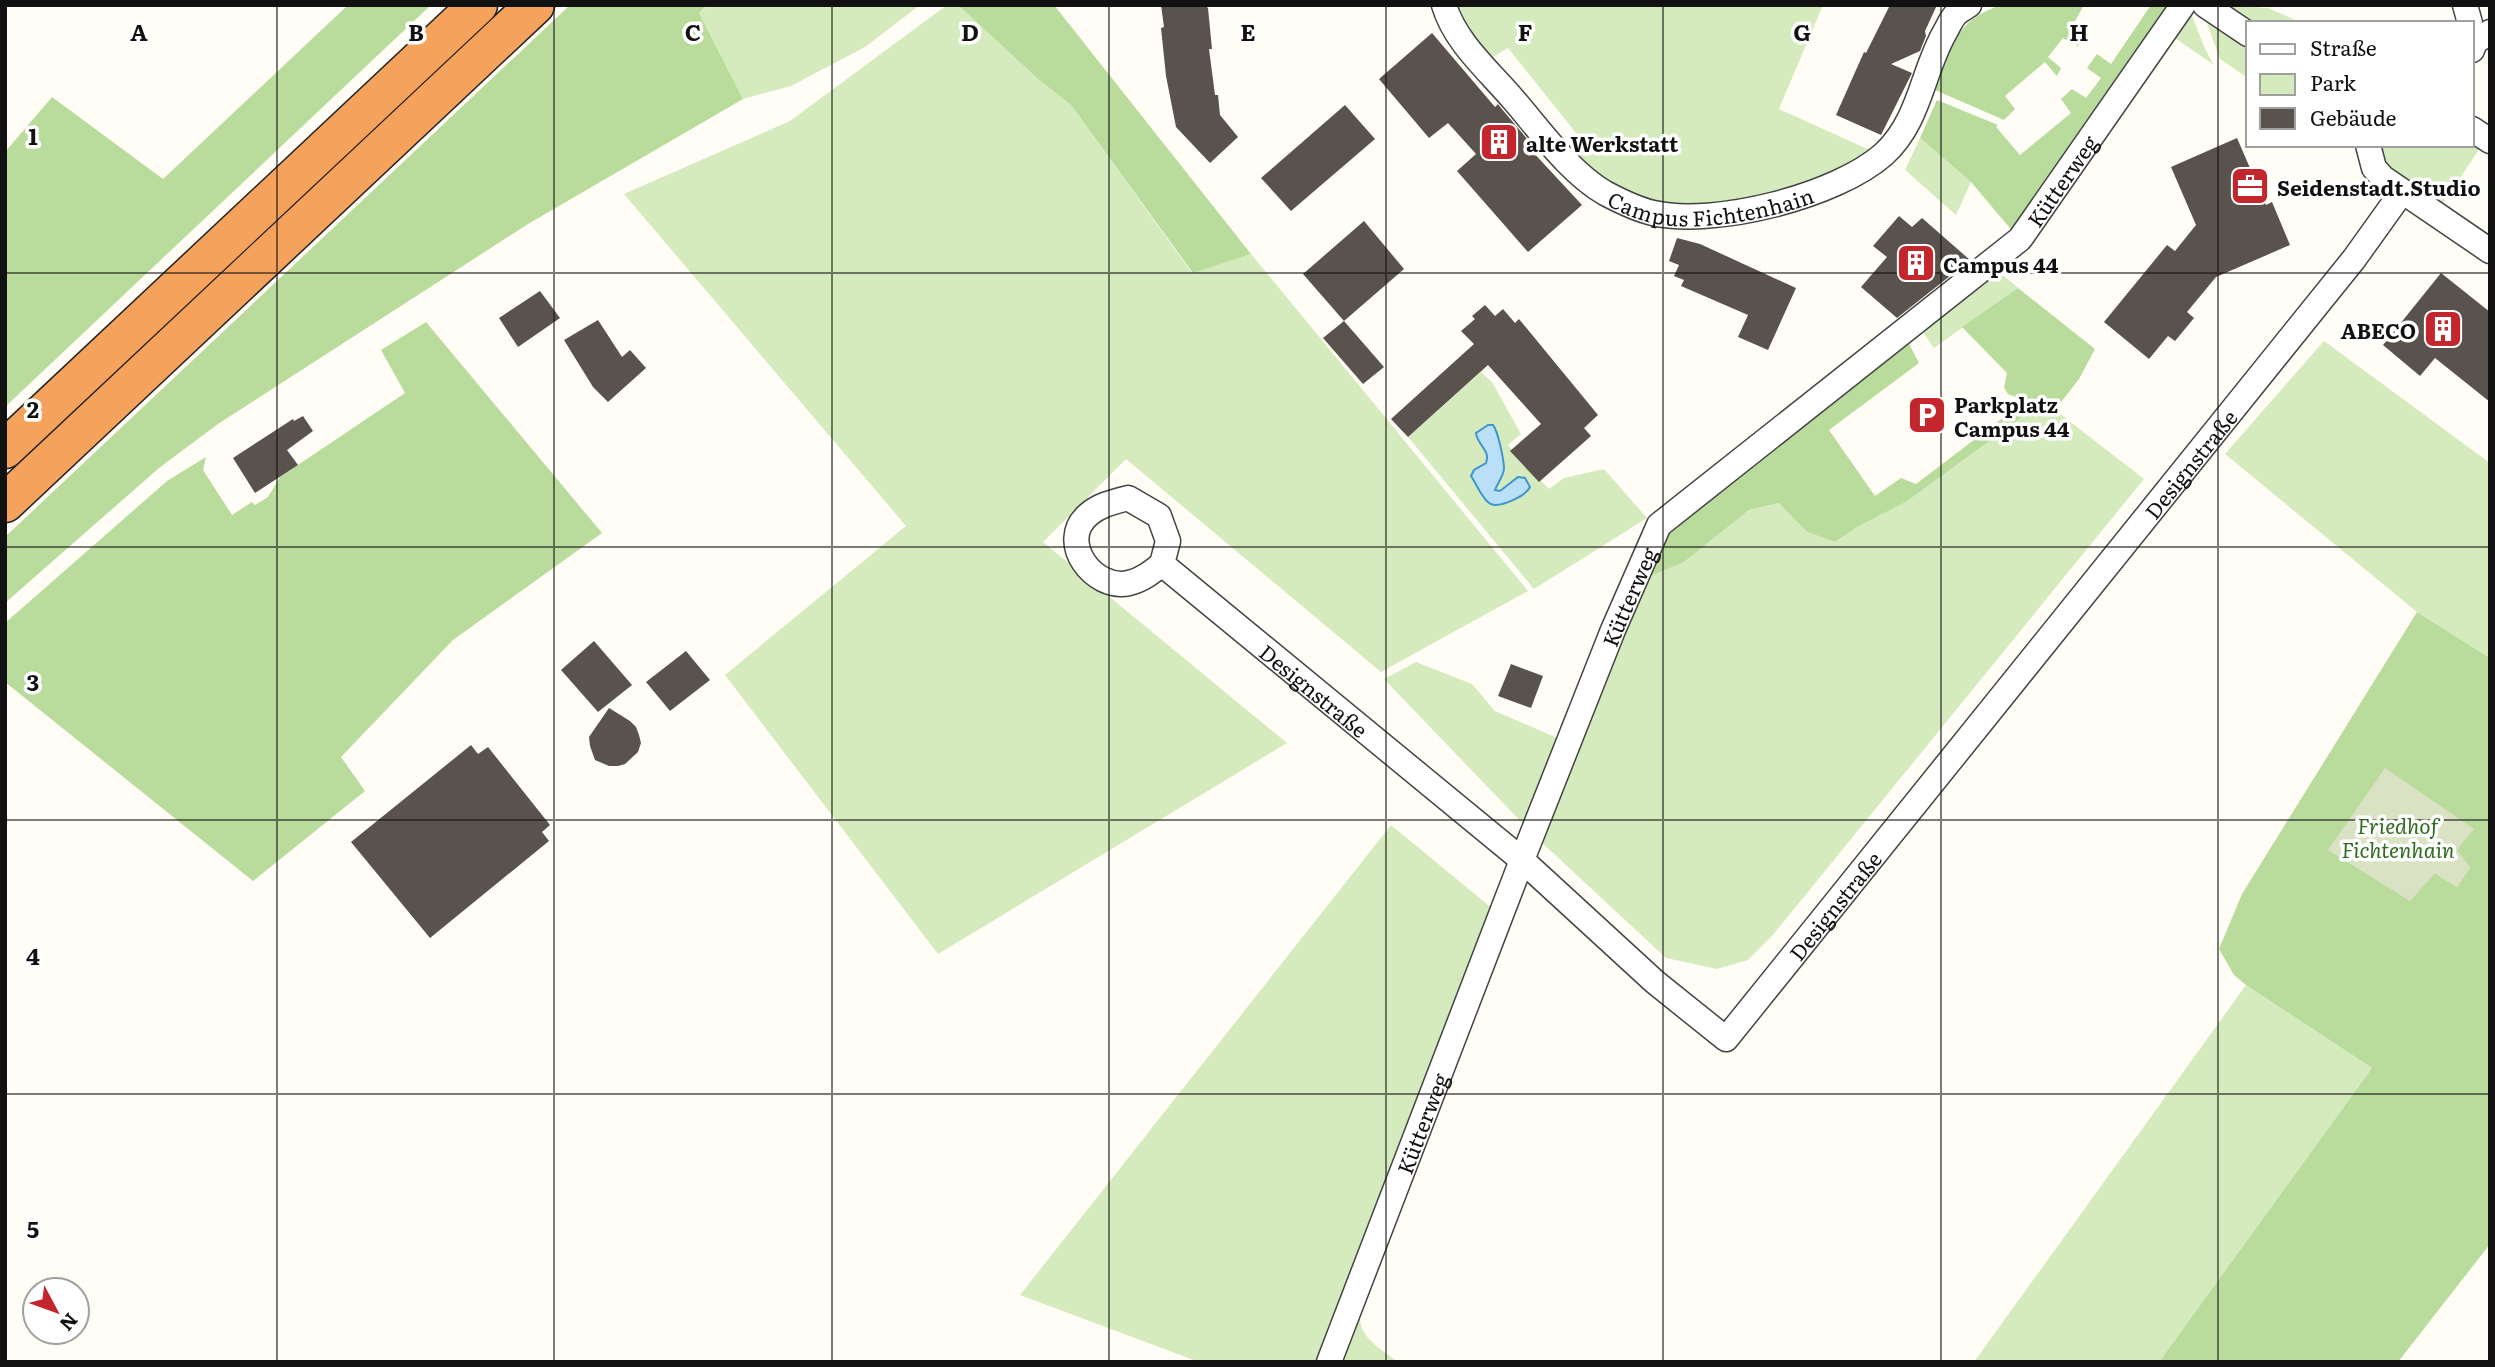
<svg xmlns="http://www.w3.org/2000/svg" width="2495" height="1367" font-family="Literata,serif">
<rect width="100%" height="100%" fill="#fffdf5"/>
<g fill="#d5ebbd">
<polygon points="708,5 920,5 865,47 791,86 743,99 699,13"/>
<polygon points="947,5 958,5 1038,79 1071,105 1192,273 1251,254 1528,591 1381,672 1126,459 1043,542 1287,743 938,954 725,675 906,526 624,194 790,121"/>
<polygon points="1457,5 1823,5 1779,109 1872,151 1818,181 1755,199 1677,207 1623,196 1565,148 1580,138 1508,48 1490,59 1459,13"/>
<path d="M2187 5C2197 25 2202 46 2214 65L2172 36Z"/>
<polygon points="2223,5 2268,8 2302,23 2249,23"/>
<polygon points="2205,18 2248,47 2248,78 2220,59"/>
<polygon points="1920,138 1971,182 1956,215 1905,170"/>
<polygon points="2472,138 2482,145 2440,208 2386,165 2381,145 2472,145"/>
<polygon points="1998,271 2018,288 1934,348 1920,328"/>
<polygon points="2324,341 2490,463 2490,658 2417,612 2225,454"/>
<polygon points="1481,372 1492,382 1521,434 1508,445 1549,489 1564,478 1604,469 1647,518 1534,589 1408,437"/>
<polygon points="2040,404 2050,406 2144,479 1772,936 1748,960 1717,969 1666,958 1539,840 1641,576 1684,562 1749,510 1780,503 1807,532 1835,542 1857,527 1906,502"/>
<polygon points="1416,662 1472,684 1495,711 1564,741 1528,829 1384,679"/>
<polygon points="1391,825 1493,909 1323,1362 1199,1362 1020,1295"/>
<path d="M1504 926 1510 930 1437 1111 1360 1315C1358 1337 1382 1350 1398 1362H1334Z"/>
<polygon points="2246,985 2372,1068 2159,1362 1974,1362"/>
</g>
<g fill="#b9dc9c" fill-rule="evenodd">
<polygon points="348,5 431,5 5,407 5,328 7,326 5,324 5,152 52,97 163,179"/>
<polygon points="570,5 707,5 699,13 743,99 528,224 218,424 159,468 5,603 5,537"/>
<polygon points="958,5 1054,5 1251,254 1193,273 1071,105 1038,79"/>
<path d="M2001 5H2084L2074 23 2086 30 2078 46 2063 38 2048 57 2061 68 2057 76 2045 62 2005 96 2015 109 2004 120 1935 90C1952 47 1953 22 2001 5Z"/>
<polygon points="2151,5 2174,5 2014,233 1971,182 1920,138 1937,100 1998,125 1996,127 2020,155 2071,113 2061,99 2072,89 2086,98 2101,78 2087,68 2097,54 2111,64"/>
<polygon points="2018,288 2095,349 2079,379 2055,410 2040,404 1906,502 1857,527 1835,542 1807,532 1779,503 1749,510 1684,562 1645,578 1664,531 1907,340 1919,363 1829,430 1875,496 1901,478 1916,484 2025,401 2008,394 2004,388 2007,373 1962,327"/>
<polygon points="426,322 602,533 453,640 341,757 365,791 253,881 5,682 5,623 167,481 206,457 203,470 232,515 252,502 255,505 268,497 280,477 405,393 381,350"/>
<path d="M2417 612 2490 658V1244L2398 1362H2159L2372 1068 2246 985 2234 975 2219 949 2242 894ZM2470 867 2457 887 2435 873Z"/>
</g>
<polygon fill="#d9e3c4" points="2385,768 2474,829 2457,850 2470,867 2457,887 2435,873 2410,901 2328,850"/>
<path fill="#b9e0f7" stroke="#3f96cf" stroke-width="2" d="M1488 425H1493C1498 431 1504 460 1504 469 1503 477 1497 484 1495 490L1500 491 1518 477 1525 478 1530 487C1526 496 1500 508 1491 504 1483 501 1476 483 1471 476L1474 470 1486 463C1491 450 1477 445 1476 433Z"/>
<g fill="#5a524d">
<polygon points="1161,5 1205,5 1208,8 1212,49 1209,49 1215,95 1218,95 1220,115 1238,137 1210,163 1176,127 1166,76 1161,28 1164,27"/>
<polygon points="1890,5 1937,5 1925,31 1926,36 1920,51 1891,64 1912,73 1881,135 1836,115 1864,52 1866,53"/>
<polygon points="1432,33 1495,107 1498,104 1501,108 1534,147 1531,150 1582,205 1528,252 1457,171 1476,154 1448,123 1429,138 1379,79"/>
<polygon points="1345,105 1375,139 1291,211 1261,178"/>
<polygon points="2237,138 2266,205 2272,202 2290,245 2216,277 2187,312 2194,318 2175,341 2168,336 2149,359 2104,322 2167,245 2175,251 2196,225 2171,167"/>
<polygon points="1899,216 1912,227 1922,218 1970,260 1897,318 1861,287 1887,257 1873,246"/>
<polygon points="1364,221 1404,269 1344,321 1303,274"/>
<polygon points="1677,238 1700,244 1796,288 1768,350 1738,337 1748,315 1681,286 1684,280 1674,276 1679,265 1669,261"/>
<polygon points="2441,273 2490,312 2490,402 2435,358 2420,376 2383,345"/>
<polygon points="540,291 560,318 518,347 499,318"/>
<polygon points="1485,305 1495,316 1503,309 1515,323 1519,319 1598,415 1584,428 1591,436 1539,482 1510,451 1541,424 1488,365 1408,437 1391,419 1474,344 1461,331 1475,319 1472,316"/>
<polygon points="598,320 622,357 630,350 646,368 608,402 593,387 564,340"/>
<polygon points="1344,321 1384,367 1363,384 1323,338"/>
<polygon points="303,416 313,431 287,450 298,465 255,493 233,458 293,419 294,421"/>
<polygon points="594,641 632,685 598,712 561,670"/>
<polygon points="686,651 710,680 670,711 646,682"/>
<polygon points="1511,664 1543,676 1531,708 1498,696"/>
<polygon points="609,708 630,721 636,727 639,735 641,743 638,752 625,764 618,766 609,766 595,760 590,746 589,737"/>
<polygon points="471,745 478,754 488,747 550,825 542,832 549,841 430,938 351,842"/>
</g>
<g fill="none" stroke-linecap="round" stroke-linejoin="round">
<g stroke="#444" stroke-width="27">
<g id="minor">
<path id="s1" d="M1444 5C1455 42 1488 70 1512 98 1540 130 1568 171 1605 193 1620 201 1636 209 1653 213 1715 227 1837 196 1884 154 1920 121 1922 72 1945 32 1948 27 1951 19 1956 14 1959 11 1965 8 1969 5"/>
<polyline points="2205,5 2248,34"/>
<polyline points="2465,5 2470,23"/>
<polyline points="2472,50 2475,42 2490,32"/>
<polyline points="2472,129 2490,141"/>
<polyline points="2368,145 2374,168 2383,178 2490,251"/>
<path id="s2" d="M1162 564C1152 572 1142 580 1129 583 1094 591 1057 542 1088 515 1099 505 1113 502 1128 498L1159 516 1168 541 1162 564 1522 860 1655 982 1726 1039 2354 259 2402 192"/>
<path id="s3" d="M1329 1362 1522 860 1613 630 1659 525 2020 239 2183 5"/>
</g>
</g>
<g stroke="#222" stroke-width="41">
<g id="motorway">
<polyline points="5,449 478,5"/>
<polyline points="5,503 535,5"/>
</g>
</g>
<use href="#minor" stroke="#fff" stroke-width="24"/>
<use href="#motorway" stroke="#f5a25d" stroke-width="38"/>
</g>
<path fill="none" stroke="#111" stroke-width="2" stroke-opacity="0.55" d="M277 5V1362M554 5V1362M832 5V1362M1109 5V1362M1386 5V1362M1663 5V1362M1941 5V1362M2218 5V1362M5 273H2490M5 547H2490M5 820H2490M5 1094H2490"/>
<defs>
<g id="building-square" transform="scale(2.0125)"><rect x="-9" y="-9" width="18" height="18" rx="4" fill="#c4262e" stroke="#fff"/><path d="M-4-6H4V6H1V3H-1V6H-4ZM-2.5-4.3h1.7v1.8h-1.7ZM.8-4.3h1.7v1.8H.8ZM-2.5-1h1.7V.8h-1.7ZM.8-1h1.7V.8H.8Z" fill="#fff"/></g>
<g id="office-square" transform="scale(2.0125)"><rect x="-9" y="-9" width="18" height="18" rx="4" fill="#c4262e" stroke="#fff"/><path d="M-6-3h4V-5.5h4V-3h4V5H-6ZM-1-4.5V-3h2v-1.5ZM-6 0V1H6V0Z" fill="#fff"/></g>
<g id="parking-square" transform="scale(2.0125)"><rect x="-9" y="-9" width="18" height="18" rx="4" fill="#c4262e" stroke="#fff"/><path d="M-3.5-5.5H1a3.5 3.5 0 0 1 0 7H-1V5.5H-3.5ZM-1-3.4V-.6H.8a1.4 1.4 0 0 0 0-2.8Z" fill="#fff"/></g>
</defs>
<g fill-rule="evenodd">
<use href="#building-square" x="1499" y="142"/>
<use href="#office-square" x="2250" y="186"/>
<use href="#building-square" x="1916" y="263"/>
<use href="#building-square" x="2443" y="329"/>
<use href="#parking-square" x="1927" y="415"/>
</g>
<g text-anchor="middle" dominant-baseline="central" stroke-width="7" stroke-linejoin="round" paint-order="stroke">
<g font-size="21" font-weight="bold" fill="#111" stroke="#fff" text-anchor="start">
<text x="1526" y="142">alte Werkstatt</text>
<text x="2277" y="186">Seidenstadt.Studio</text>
<text x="1943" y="263">Campus 44</text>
<text x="2416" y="329" text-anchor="end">ABECO</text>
<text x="1954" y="403">Parkplatz<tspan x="1954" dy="24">Campus 44</tspan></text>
</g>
<g font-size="21" fill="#111" stroke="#fff">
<text stroke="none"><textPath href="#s3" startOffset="1432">Kütterweg</textPath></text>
<text stroke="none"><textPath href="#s1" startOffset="360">Campus Fichtenhain</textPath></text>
<text stroke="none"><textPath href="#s2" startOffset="1750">Designstraße</textPath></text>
<text stroke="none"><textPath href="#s3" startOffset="822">Kütterweg</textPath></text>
<text stroke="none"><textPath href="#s2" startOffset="471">Designstraße</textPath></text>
<text stroke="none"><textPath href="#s2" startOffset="1183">Designstraße</textPath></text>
<text stroke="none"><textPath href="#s3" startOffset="256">Kütterweg</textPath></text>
</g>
<g font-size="21" font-style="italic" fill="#2f6b1f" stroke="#fff">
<text x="2398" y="824">Friedhof<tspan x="2398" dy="24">Fichtenhain</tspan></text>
</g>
</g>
<g font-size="23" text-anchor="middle" font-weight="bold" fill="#111" stroke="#fff" stroke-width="7" stroke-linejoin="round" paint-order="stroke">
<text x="139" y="41">A</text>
<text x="416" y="41">B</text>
<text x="693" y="41">C</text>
<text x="970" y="41">D</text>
<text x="1248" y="41">E</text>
<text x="1525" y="41">F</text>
<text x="1802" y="41">G</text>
<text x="2079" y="41">H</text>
<text x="33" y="145">1</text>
<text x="33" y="418">2</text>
<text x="33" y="691">3</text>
<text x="33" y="965">4</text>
<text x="33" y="1238">5</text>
</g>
<rect width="2495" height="1367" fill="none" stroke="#111111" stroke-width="14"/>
<rect x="2246" y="21" width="228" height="126" fill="#ffffff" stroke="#a0a0a0" stroke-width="2"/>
<rect x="2260" y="44" width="35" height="10" fill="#ffffff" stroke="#a0a0a0" stroke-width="2"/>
<text x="2310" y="56" font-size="21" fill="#111111">Straße</text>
<rect x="2260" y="74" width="35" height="21" fill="#d5ebbd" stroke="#a0a0a0" stroke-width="2"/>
<text x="2310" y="91" font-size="21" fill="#111111">Park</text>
<rect x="2260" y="108" width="35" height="21" fill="#5a524d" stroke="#a0a0a0" stroke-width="2"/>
<text x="2310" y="126" font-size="21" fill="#111111">Gebäude</text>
<g transform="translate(56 1311) rotate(131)"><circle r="33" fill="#ffffff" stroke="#a0a0a0" stroke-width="2"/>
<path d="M0-5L12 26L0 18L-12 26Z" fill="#c4262e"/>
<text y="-10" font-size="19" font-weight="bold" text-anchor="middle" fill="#111111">N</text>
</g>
</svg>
